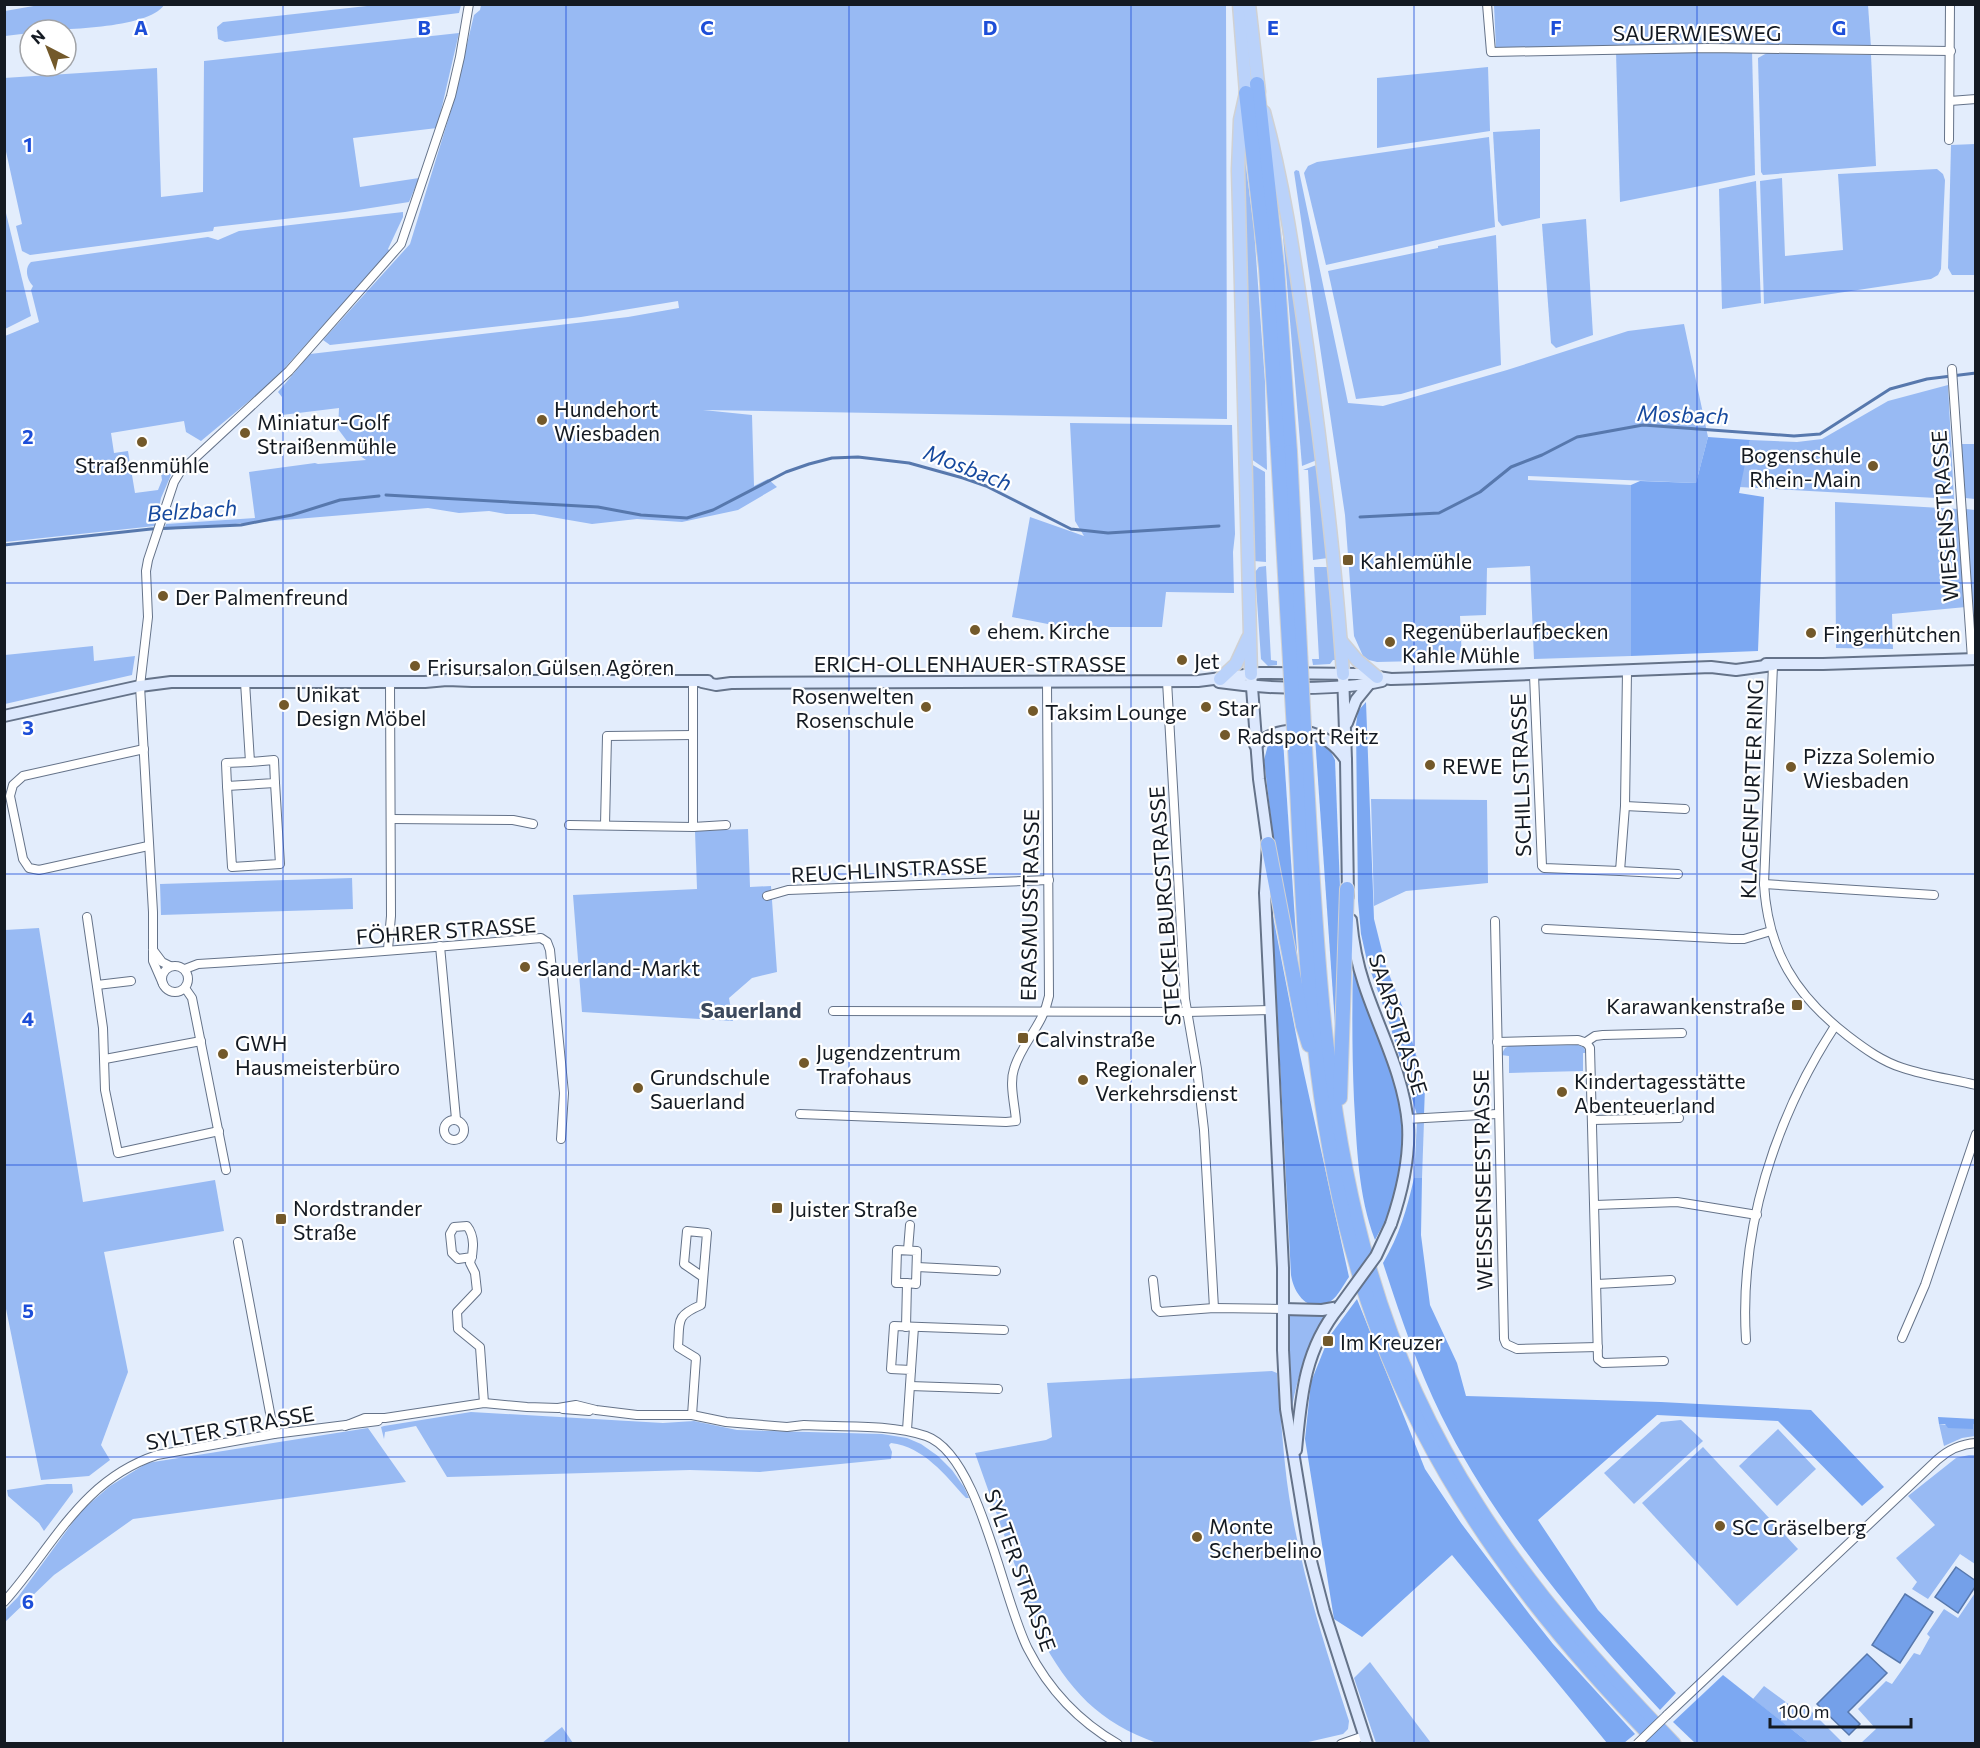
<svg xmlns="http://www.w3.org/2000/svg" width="1980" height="1748" font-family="Commissioner,sans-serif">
<rect width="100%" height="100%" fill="#e3edfc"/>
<g fill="#98baf3">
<path d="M45 4H164V5C148 29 58 30 30 30V33L5 36V11Z"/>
<polygon points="376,5 461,5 459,13 225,42 218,39 217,27 223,22"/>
<polygon points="481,5 1226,5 1227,419 703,410 752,415 754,486 768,479 777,487 738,510 682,522 637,519 592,524 534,514 506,514 489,511 459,513 428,508 164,530 166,524 255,518 249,472 315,463 318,464 366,460 356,453 338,429 339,408 282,415 282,397 278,392 310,354 628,317 679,308 678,301 581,317 330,345 323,340 410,244 452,107 474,15 480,10"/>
<polygon points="1494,5 1868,5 1871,47 1496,48"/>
<polygon points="459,33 437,128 353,138 360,187 419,178 409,202 345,212 214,227 213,231 30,255 22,251 16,226 22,224 5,147 4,78 157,68 161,197 203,192 204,61"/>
<polygon points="1752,50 1755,175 1620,202 1616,52"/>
<polygon points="1767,53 1871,55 1876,166 1763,175 1761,172 1758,58"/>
<polygon points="1488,67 1490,131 1377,148 1377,78"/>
<polygon points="1540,129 1540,218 1502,226 1498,221 1493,132"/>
<polygon points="1489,137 1495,227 1326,265 1304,173 1308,166 1317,162"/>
<polygon points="1975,144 1975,275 1952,275 1948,268 1951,145"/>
<polygon points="1243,159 1245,159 1254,229 1265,382 1267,470 1251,459"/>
<polygon points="1937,169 1943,174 1945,180 1941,269 1938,275 1931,279 1764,304 1760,181 1782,178 1785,256 1843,250 1838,174"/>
<polygon points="1296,170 1299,171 1348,403 1383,406 1507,370 1628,331 1684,324 1708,437 1696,483 1528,476 1528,480 1631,485 1631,656 1534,659 1530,566 1487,568 1486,615 1460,616 1462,660 1377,662 1369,660 1363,656 1354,636 1345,515 1294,172"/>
<polygon points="1756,181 1761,303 1722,309 1719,189"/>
<polygon points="5,209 31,316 5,329 4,329"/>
<polygon points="1284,210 1317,460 1302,466 1281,212"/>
<path d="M403 212V217L388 249 390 251 273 381 201 441 186 432 184 421 111 433 114 453 128 451 135 493 158 490 162 480 160 467 174 468 161 498 155 526 5 542V336L39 322 31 290 33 286C27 280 24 268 31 262L208 237 218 240 239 231Z"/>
<polygon points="1586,219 1593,335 1556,348 1551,343 1542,224"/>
<polygon points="1496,235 1501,365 1401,394 1356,399 1328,271 1438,248 1438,246"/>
<polygon points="1948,385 1954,499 1739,487 1750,440 1797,442 1822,439 1888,401"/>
<polygon points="1070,423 1232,425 1235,534 1233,552 1234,593 1166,592 1162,627 1063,627 1012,617 1030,517 1084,536 1075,521"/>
<polygon points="1961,444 1975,444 1975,499 1965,498"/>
<polygon points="1251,464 1265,472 1266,562 1254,561"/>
<polygon points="1319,464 1328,558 1313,560 1308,470 1303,470"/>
<polygon points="1835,502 1959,509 1966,607 1892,614 1893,649 1836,648"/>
<polygon points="1966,509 1975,510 1975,648 1974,648"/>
<polygon points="1266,566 1271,660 1277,661 1277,665 1268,666 1261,659 1255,572 1259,567"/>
<polygon points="1314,567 1329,567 1337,660 1333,660 1330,664 1313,665 1312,659 1319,659"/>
<polygon points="93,646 94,661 135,656 132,675 5,704 5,655"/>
<polygon points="1371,799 1487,800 1488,883 1406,891 1374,906"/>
<polygon points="748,829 750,887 771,886 777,972 752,978 729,998 733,1021 582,1012 573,895 697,889 695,831"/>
<polygon points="352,878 353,909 161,915 160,884"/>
<polygon points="39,928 83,1202 215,1180 224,1231 104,1252 128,1372 101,1445 110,1460 89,1476 41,1480 5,1304 5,930"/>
<polygon points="1578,1045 1583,1047 1587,1053 1583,1053 1583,1071 1509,1073 1509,1056 1501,1055 1505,1048 1509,1046"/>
<polygon points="1417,1121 1424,1121 1422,1178 1414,1178"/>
<path d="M1288 1315 1326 1316C1308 1345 1298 1374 1292 1407Z"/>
<path d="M1272 1371 1277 1373C1281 1414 1283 1456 1289 1496 1301 1573 1325 1647 1349 1721L1348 1729 1343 1734 1304 1743H1157C1099 1723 1068 1689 1040 1636L975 1453 1046 1440 1052 1437 1047 1383Z"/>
<path d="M471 1412 663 1423 694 1421 737 1430 882 1434 907 1438 921 1444 938 1456 952 1470 964 1487 969 1498H966C945 1475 924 1447 891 1443L889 1445 892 1452 891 1459 760 1472 690 1470 447 1477 416 1426 385 1432 384 1439 381 1427 384 1426Z"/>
<polygon points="1681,1420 1703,1441 1634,1504 1604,1473 1661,1422"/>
<polygon points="1973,1423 1975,1424 1975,1436 1962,1438 1944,1446 1939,1424 1973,1428"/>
<polygon points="368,1428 406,1482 133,1519 54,1575 5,1622 4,1611 18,1597 81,1511 110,1486 147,1463"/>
<polygon points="1778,1429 1816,1469 1777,1506 1739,1466"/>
<polygon points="1703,1447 1798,1549 1737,1606 1642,1503"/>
<polygon points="1969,1455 1975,1455 1975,1564 1960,1554 1928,1599 1912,1589 1917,1582 1896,1558 1935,1525 1908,1496 1956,1458"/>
<polygon points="47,1484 72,1484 73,1492 44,1531 39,1523 8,1496 7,1490"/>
<polygon points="1975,1593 1975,1743 1861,1743 1876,1729 1858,1709 1886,1681 1892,1684 1914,1653 1920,1655 1930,1637 1927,1634 1944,1609 1958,1618"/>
<polygon points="1370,1662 1431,1743 1376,1743 1354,1678"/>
<polygon points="1764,1686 1798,1711 1805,1705 1843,1743 1809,1743 1753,1699"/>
<polygon points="562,1727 573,1743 542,1743"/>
</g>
<g fill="#7ca8f2">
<polygon points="1708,437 1750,440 1739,493 1764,497 1758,651 1631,656 1631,485 1640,481 1696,483"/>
<polygon points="1366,702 1374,919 1386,967 1403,1008 1425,1087 1424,1115 1417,1115 1389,1022 1367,961 1361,934 1358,901 1356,725 1358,711"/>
<polygon points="1315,737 1327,744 1335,760 1341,913 1338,1023 1335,1024"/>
<polygon points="1277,740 1283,740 1298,966 1274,844 1264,760 1268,745"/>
<path d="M1272 911 1300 1055 1349 1277C1344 1284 1338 1296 1331 1301 1310 1315 1294 1295 1291 1275Z"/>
<path d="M1353 963C1379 1036 1414 1106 1399 1185 1395 1205 1384 1223 1375 1240 1358 1195 1357 1148 1354 1100 1352 1054 1352 1009 1353 963Z"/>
<path d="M1414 1178H1422L1421 1235 1430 1305 1457 1363 1466 1396 1661 1402 1811 1410 1884 1487 1862 1506 1778 1421 1657 1415 1538 1520 1598 1610 1676 1693 1660 1710C1578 1622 1495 1524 1441 1415 1417 1366 1400 1315 1383 1263 1399 1236 1407 1209 1414 1178Z"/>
<polygon points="1357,1299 1425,1469 1461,1523 1530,1615 1553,1644 1635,1734 1624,1743 1607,1743 1452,1555 1362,1637 1334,1619 1305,1439 1311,1382 1329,1337"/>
<polygon points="1938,1417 1975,1419 1975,1424 1973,1424 1973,1429 1948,1428 1945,1424 1939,1424"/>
<polygon points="1723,1675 1809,1743 1695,1743 1673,1722"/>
</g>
<g fill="#74a0e9" stroke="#5778ad" stroke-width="1.5">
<polygon points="1956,1567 1976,1581 1975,1587 1958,1613 1935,1597"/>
<polygon points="1905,1594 1933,1612 1900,1663 1872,1645"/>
<polygon points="1867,1654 1887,1673 1848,1712 1860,1724 1849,1735 1817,1704"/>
</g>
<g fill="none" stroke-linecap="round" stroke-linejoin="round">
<g stroke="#5778ad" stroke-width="3">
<polyline points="386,495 598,507 641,515 687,518 713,510 786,472 809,464 832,458 858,457 909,463 963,478 986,486 1071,529 1108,533 1219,526"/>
<polyline points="1360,517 1439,513 1480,492 1511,467 1542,455 1577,437 1643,425 1794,436 1820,434 1890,389 1927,379 1976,373"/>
<polyline points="4,545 151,529 241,525 292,515 340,500 379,496"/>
</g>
<g stroke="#657389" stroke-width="10">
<g id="street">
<polyline points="1487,4 1491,52 1708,48 1951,51"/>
<polyline points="1950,101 1976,99"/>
<polyline points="1949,140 1950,4"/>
<polyline points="1952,369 1972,659"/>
<path d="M1773 665 1764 884C1768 951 1795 995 1848 1036 1865 1049 1883 1062 1903 1068 1927 1076 1952 1079 1976 1085"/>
<polyline points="1534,675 1542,866 1544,868 1620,871 1625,806 1627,671"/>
<polyline points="1167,681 1185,999 1197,1069 1204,1130 1214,1308"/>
<polyline points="245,682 250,762 274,760 275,783 227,786 226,763 250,762"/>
<polyline points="144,749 23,776 13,785 10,796 23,859 29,868 39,870 148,846"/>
<polyline points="227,786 232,867 280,864 275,783"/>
<polyline points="1625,806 1685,809"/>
<polyline points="391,819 513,820 533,824"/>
<polyline points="569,825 693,827 726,825"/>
<polyline points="605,825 607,736 693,735"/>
<polyline points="693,827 693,682"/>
<polyline points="1620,871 1678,874"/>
<polyline points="1764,884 1934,895"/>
<polyline points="767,896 788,890 1049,880"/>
<polyline points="87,917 103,1028 105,1090 118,1153 219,1131"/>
<polyline points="1495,921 1504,1339 1506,1344 1517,1349 1598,1347"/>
<polyline points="1546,929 1732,939 1744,939 1771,931"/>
<polyline points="440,946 456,1119"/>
<polyline points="388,949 391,916 390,682"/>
<polyline points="153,950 162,962 170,966"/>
<circle cx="175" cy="979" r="13"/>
<path d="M185 969 198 964C313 957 427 948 541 938L547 942 550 950 564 1093 561 1139"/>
<polyline points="163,984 153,961 153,912 140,686 148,617 146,571 148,560 174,482 180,472 289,371 401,244 451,96 460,57 469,4"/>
<polyline points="97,985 131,981"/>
<polyline points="185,988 192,998 226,1170"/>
<polyline points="833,1011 1187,1012 1271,1010"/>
<path d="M1497 1042 1578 1040C1584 1042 1587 1042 1590 1048L1598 1359 1603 1363 1664 1361"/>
<polyline points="1586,1042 1595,1036 1603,1035 1682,1033"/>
<polyline points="105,1059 201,1041"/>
<path d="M800 1114 1006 1122 1016 1121C1015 1105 1009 1084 1014 1069 1022 1042 1043 1026 1049 996L1047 682"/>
<polyline points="1407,1119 1497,1114"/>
<circle cx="454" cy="1130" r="10"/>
<polyline points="1593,1120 1679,1118"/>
<polyline points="1595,1205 1677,1202 1757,1215"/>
<polyline points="238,1242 274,1434"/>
<polyline points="908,1250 910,1225"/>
<path d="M472 1257 458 1259 452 1253 450 1234 454 1227 467 1226C475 1236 474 1251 470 1263L475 1273 477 1291 457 1312 458 1329 480 1347 484 1403"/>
<polyline points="917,1267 996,1271"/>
<polyline points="1153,1280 1156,1308 1160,1312 1214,1308 1283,1309"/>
<polyline points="1597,1284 1671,1280"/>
<polyline points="906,1327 907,1283 916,1284 917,1251 897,1250 896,1283 907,1283"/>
<polyline points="1902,1338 1925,1285 1976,1134"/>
<path d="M1746 1340C1739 1230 1775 1118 1835 1026"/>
<polyline points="911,1370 914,1327"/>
<polyline points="910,1386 998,1389"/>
<polyline points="563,1409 589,1411"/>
<path d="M692 1415 696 1358 678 1347C680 1321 675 1316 701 1305L707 1233 687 1231 684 1264 703 1277"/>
<path d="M345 1426 365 1418H385L484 1403 527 1407 558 1408 576 1405 596 1410 637 1415H692L726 1422 787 1427 804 1425C842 1427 890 1424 926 1436 980 1455 1002 1599 1028 1649 1049 1690 1078 1721 1118 1744"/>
<polyline points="907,1430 911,1370 891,1369 894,1326 1004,1330"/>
<path d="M4 1602C54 1546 81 1480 157 1455L274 1434 378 1421"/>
<path d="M1667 1715 1937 1460C1948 1450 1960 1444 1976 1443"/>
<polyline points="1341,1744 1364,1736"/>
</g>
</g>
<g stroke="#657389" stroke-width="14">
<g id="secondary">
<polyline points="1766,664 1823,664 1976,659"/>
<polyline points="1251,674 1259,779 1268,844 1265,893 1283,1268 1283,1350 1286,1409 1311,1561 1324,1611 1367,1744"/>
<polyline points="1343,674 1346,760 1348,896"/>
<polyline points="702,682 716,685 731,683 1198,681 1260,673 1358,674 1391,679 1426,678 1711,667 1736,670 1773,665"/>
<path d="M1219 682C1266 689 1335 691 1382 681"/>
<polyline points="4,716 140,686 171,682 425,682 447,680 472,681 708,681"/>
<polyline points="1347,723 1356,700 1369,684"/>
<path d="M1255 745C1286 721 1325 728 1346 760"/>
<path d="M1351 920C1353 942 1357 963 1364 984 1379 1030 1404 1075 1408 1125 1410 1159 1402 1192 1391 1224"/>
<polyline points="1283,1309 1322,1310 1339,1307"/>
<path d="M1296 1450C1301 1397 1304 1350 1339 1307"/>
</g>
</g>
<g stroke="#d0d1d3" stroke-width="15">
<g id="primary">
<polyline points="1239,4 1246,93 1240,120 1238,170 1251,674"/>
<polyline points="1249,4 1259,92"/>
<path d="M1264 112C1286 192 1296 271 1308 353 1323 460 1336 567 1343 674"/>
<polyline points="1341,641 1357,660 1377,677"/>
<polyline points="1220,679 1236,664 1248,638"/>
</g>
</g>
<g stroke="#d0d1d3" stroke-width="16">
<g id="highway">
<polyline points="1257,84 1277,266 1290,452"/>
<polyline points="1246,93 1266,268 1278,453"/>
<path d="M1305 747C1315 914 1320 1083 1363 1245 1387 1337 1426 1426 1478 1506 1533 1593 1603 1670 1674 1744"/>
<path d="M1295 748C1305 944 1309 1148 1379 1333 1438 1491 1541 1624 1659 1744"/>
<polyline points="1268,844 1303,1026 1309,1045"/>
<polyline points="1340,1098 1347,889"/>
</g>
</g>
<use href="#street" stroke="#fff" stroke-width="8"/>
<use href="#secondary" stroke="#dce8fd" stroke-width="10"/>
<use href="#primary" stroke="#bad2fa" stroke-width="12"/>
<use href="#highway" stroke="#8cb4f7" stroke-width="14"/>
<g stroke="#657389" stroke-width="10" stroke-linecap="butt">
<polyline id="street-bridge" points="1637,1744 1667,1715"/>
</g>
<g stroke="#657389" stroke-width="14" stroke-linecap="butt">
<polyline id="secondary-bridge" points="1339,1307 1376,1256 1391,1224"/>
</g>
<g stroke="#d0d1d3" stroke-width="16" stroke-linecap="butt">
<g id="highway-bridge">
<polyline points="1290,452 1305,747"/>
<polyline points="1278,453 1295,748"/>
</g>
</g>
<use href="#street-bridge" stroke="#fff" stroke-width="8"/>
<use href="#secondary-bridge" stroke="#dce8fd" stroke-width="10"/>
<use href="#highway-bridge" stroke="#8cb4f7" stroke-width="14"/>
</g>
<path fill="none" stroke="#1d4ed8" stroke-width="1.5" stroke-opacity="0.55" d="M283 4V1744M566 4V1744M849 4V1744M1131 4V1744M1414 4V1744M1697 4V1744M4 291H1976M4 583H1976M4 874H1976M4 1165H1976M4 1457H1976"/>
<g fill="#73592a" stroke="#fff" stroke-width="2">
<circle cx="542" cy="420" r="6"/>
<circle cx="245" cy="433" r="6"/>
<circle cx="142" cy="442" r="6"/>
<circle cx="1873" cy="466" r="6"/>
<rect x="1342" y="554" width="12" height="12" rx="3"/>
<circle cx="163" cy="596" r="6"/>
<circle cx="975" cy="630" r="6"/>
<circle cx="1811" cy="633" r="6"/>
<circle cx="1390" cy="642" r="6"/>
<circle cx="1182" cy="660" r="6"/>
<circle cx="415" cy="666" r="6"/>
<circle cx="284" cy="705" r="6"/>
<circle cx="926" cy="707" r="6"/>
<circle cx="1206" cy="707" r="6"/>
<circle cx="1033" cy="711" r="6"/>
<circle cx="1225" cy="735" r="6"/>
<circle cx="1430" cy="765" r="6"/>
<circle cx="1791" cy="767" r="6"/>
<circle cx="525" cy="967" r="6"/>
<rect x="1791" y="999" width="12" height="12" rx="3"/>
<rect x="1017" y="1032" width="12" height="12" rx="3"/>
<circle cx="223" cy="1054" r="6"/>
<circle cx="804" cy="1063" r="6"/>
<circle cx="1083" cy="1080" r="6"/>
<circle cx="638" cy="1088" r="6"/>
<circle cx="1562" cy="1092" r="6"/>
<rect x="771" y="1202" width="12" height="12" rx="3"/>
<rect x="275" y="1213" width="12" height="12" rx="3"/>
<rect x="1322" y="1335" width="12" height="12" rx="3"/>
<circle cx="1720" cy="1526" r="6"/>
<circle cx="1197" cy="1537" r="6"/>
</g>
<g text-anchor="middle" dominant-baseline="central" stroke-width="4.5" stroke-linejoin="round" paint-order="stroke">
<g font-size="21" fill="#141a22" stroke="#fff">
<text x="1697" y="32">SAUERWIESWEG</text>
<text transform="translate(1944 516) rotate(-94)">WIESENSTRASSE</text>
<text x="970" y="663">ERICH-OLLENHAUER-STRASSE</text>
<text transform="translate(1520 775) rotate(-92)">SCHILLSTRASSE</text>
<text transform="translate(1751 789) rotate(-88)">KLAGENFURTER RING</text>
<text transform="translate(889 869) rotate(-3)">REUCHLINSTRASSE</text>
<text transform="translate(1029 905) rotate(-89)">ERASMUSSTRASSE</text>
<text transform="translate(1164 906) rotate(-94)">STECKELBURGSTRASSE</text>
<text transform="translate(446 930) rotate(-4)">FÖHRER STRASSE</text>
<text transform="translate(1399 1024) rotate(72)">SAARSTRASSE</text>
<text transform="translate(1482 1180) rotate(-91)">WEISSENSEESTRASSE</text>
<text transform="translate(230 1427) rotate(-10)">SYLTER STRASSE</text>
<text transform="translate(1021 1570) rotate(70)">SYLTER STRASSE</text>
</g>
<g font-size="21" fill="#141a22" stroke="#fff" text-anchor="start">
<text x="554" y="408">Hundehort<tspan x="554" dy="24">Wiesbaden</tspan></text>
<text x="257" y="421">Miniatur-Golf<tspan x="257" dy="24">Straißenmühle</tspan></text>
<text x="1861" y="454" text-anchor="end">Bogenschule<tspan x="1861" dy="24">Rhein-Main</tspan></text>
<text x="142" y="464" text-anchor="middle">Straßenmühle</text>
<text x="1360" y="560">Kahlemühle</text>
<text x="175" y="596">Der Palmenfreund</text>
<text x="987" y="630">ehem. Kirche</text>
<text x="1402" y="630">Regenüberlaufbecken<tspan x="1402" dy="24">Kahle Mühle</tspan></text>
<text x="1823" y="633">Fingerhütchen</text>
<text x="1194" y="660">Jet</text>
<text x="427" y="666">Frisursalon Gülsen Agören</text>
<text x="296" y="693">Unikat<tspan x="296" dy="24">Design Möbel</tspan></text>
<text x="914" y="695" text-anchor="end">Rosenwelten<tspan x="914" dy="24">Rosenschule</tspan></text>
<text x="1218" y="707">Star</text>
<text x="1045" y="711">Taksim Lounge</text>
<text x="1237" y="735">Radsport Reitz</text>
<text x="1803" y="755">Pizza Solemio<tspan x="1803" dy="24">Wiesbaden</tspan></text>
<text x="1442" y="765">REWE</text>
<text x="537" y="967">Sauerland-Markt</text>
<text x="1785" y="1005" text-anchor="end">Karawankenstraße</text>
<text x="1035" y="1038">Calvinstraße</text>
<text x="235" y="1042">GWH<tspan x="235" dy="24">Hausmeisterbüro</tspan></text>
<text x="816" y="1051">Jugendzentrum<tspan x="816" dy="24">Trafohaus</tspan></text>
<text x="1095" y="1068">Regionaler<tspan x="1095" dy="24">Verkehrsdienst</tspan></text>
<text x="650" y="1076">Grundschule<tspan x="650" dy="24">Sauerland</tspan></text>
<text x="1574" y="1080">Kindertagesstätte<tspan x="1574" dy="24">Abenteuerland</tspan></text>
<text x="293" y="1207">Nordstrander<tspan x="293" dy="24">Straße</tspan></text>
<text x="789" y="1208">Juister Straße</text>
<text x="1340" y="1341">Im Kreuzer</text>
<text x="1209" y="1525">Monte<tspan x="1209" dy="24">Scherbelino</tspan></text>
<text x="1732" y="1526">SC Gräselberg</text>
</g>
<g font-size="22" font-style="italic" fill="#16499e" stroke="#fff">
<text transform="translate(1683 414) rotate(2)">Mosbach</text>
<text transform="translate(968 467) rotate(21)">Mosbach</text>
<text transform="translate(192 510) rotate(-4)">Belzbach</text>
</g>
<g font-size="22" font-weight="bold" fill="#3c495d" stroke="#fff">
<text x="751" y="1009">Sauerland</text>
</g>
</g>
<g font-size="20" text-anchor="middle" font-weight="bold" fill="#1d4ed8" stroke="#fff" stroke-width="4.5" stroke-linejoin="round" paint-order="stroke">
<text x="141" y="35">A</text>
<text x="424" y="35">B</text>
<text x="707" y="35">C</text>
<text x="990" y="35">D</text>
<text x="1273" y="35">E</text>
<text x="1556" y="35">F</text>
<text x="1839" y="35">G</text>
<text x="28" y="152">1</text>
<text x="28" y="444">2</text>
<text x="28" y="735">3</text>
<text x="28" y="1026">4</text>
<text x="28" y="1318">5</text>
<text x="28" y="1609">6</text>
</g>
<rect width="1980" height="1748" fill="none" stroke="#141a22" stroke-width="12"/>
<g transform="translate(48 48) rotate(318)"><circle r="28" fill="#ffffff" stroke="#a1a3a7" stroke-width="1.5"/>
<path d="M0-4.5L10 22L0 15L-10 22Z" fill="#73592a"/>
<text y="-9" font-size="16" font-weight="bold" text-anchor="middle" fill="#141a22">N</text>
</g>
<path d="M1770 1718v9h141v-9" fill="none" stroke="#141a22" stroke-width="3"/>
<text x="1779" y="1718" font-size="18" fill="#141a22" stroke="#ffffff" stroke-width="4.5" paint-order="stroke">100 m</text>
</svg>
